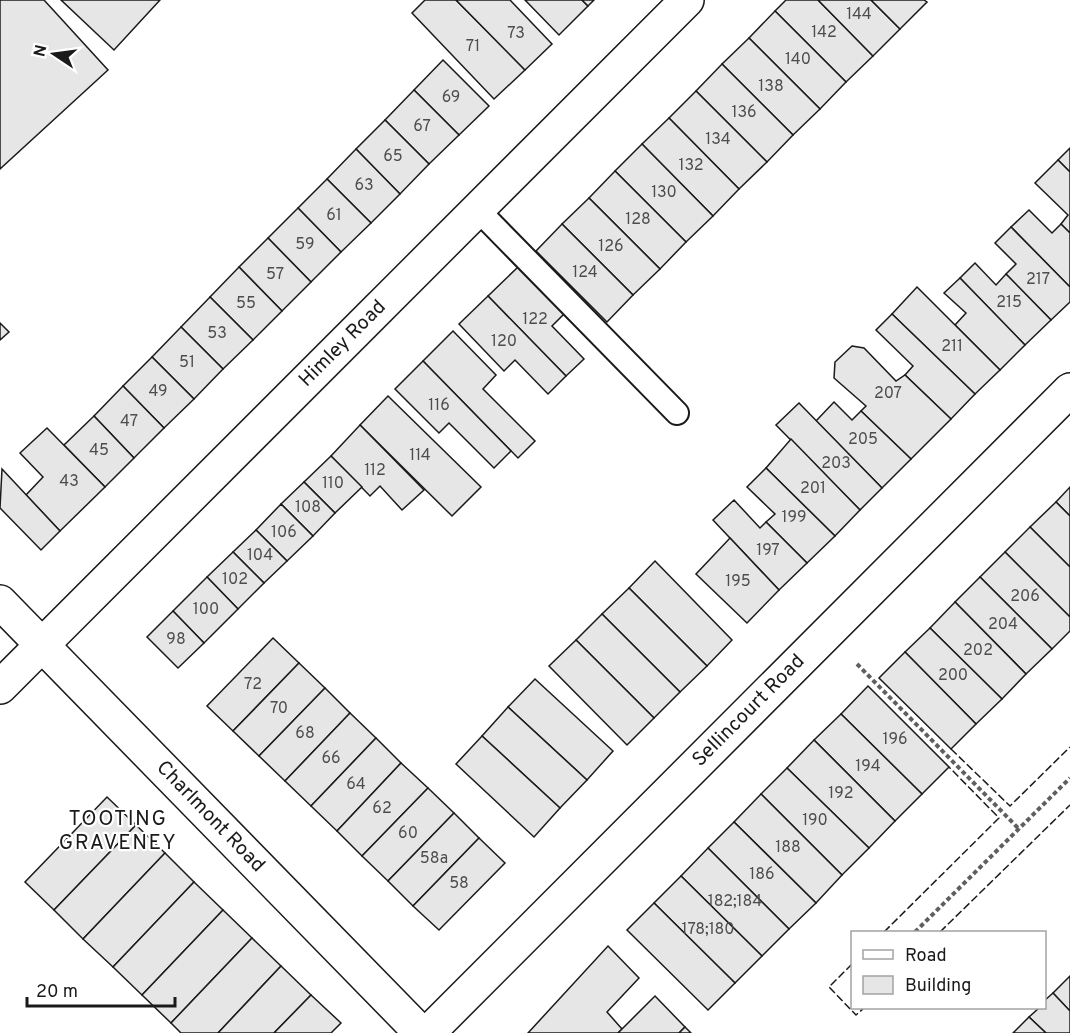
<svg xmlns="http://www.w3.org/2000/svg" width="1070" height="1033" font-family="Overpass,sans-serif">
<rect width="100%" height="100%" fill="#fff"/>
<g fill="#e6e6e6" stroke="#1a1a1a" stroke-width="1.5">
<polygon points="0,0 44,0 108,70 0,169"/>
<polygon points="61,0 160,0 114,50"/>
<polygon points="425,0 456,0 525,70 494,99 412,13"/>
<polygon points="456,0 510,0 552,44 525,70"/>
<polygon points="525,0 582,0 588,6 559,35"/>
<polygon points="582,0 594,0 588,6"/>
<polygon points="786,0 818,0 873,56 846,82 775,11"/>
<polygon points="818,0 871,0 900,29 873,56"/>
<polygon points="871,0 924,0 927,2 900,29"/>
<polygon points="775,11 846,82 820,109 749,38"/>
<polygon points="749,38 820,109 793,135 722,64"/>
<polygon points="443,60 489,106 459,135 414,90"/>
<polygon points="722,64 793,135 767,162 696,91"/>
<polygon points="414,90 459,135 429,164 385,120"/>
<polygon points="696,91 767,162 739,189 669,118"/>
<polygon points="669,118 739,189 713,216 642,144"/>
<polygon points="385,120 429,164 400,194 356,149"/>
<polygon points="642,144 713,216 686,242 615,171"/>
<polygon points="1070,148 1070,172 1058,160"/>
<polygon points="356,149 400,194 371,223 327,179"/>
<polygon points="1058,160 1070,172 1070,233 1061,224 1068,215 1035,183"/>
<polygon points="615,171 686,242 660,269 589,198"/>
<polygon points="327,179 371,223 341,252 298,208"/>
<polygon points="589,198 660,269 633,295 562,224"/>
<polygon points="298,208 341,252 311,282 268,238"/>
<polygon points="1029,210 1052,233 1061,224 1070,233 1070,287 1011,227"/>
<polygon points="562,224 633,295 607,322 536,251"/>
<polygon points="1011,227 1070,287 1070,302 1051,320 1006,274 1016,264 995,243"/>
<polygon points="268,238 311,282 282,311 239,267"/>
<polygon points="975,263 996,285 1006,274 1051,320 1025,345 960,278"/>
<polygon points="239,267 282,311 253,340 210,297"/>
<polygon points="518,267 564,314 552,326 584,359 566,376 488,296"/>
<polygon points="960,278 1025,345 1000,370 955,325 966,313 944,293"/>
<polygon points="917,287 1000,370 975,394 892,314"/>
<polygon points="488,296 566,376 548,394 515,360 504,371 459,324"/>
<polygon points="210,297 253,340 223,369 181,327"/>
<polygon points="892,314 975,394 951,419 905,375 913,366 876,330"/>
<polygon points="0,323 9,332 0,340"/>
<polygon points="181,327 223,369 194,399 152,357"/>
<polygon points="453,331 496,375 483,389 535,441 518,458 423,361"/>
<polygon points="852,346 864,348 896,381 905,375 951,419 911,459 861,411 866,406 834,378 835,362"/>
<polygon points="152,357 194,399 164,428 123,386"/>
<polygon points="423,361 511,451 494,468 449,423 439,433 395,389"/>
<polygon points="123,386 164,428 134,458 94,416"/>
<polygon points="388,396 481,487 452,516 360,425"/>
<polygon points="834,402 852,420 861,411 911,459 882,488 816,421"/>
<polygon points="799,403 882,488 860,510 776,425"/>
<polygon points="94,416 134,458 105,487 64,445"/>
<polygon points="360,425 424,490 402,510 380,486 370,496 331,456"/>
<polygon points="47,428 105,487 60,531 26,495 43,477 20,453"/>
<polygon points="791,439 860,510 835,536 766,468"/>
<polygon points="331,456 362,487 335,513 304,482"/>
<polygon points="766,468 835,536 807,563 766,522 775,514 747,487"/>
<polygon points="2,469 60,531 41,550 0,508"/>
<polygon points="304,482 335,513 313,536 281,504"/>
<polygon points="1070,487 1070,516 1056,502"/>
<polygon points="734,500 760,528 766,522 807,563 779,590 713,520"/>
<polygon points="1056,502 1070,516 1070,567 1030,527"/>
<polygon points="281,504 313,536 287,561 256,530"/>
<polygon points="1030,527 1070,567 1070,617 1005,552"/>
<polygon points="256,530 287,561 264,583 233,552"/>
<polygon points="730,538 779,590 747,623 696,574"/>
<polygon points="233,552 264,583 238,609 207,577"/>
<polygon points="1005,552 1070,617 1070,631 1052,649 980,577"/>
<polygon points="655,561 732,640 707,666 629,588"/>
<polygon points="207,577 238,609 204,643 173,611"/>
<polygon points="980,577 1052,649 1026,674 955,602"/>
<polygon points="629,588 707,666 680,692 602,614"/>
<polygon points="955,602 1026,674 1002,699 930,628"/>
<polygon points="173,611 204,643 178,668 147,637"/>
<polygon points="602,614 680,692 654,718 576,640"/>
<polygon points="930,628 1002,699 976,724 905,652"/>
<polygon points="273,638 299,663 233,731 207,706"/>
<polygon points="576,640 654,718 627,745 549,666"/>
<polygon points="905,652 976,724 951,749 879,678"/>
<polygon points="299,663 325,688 259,756 233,731"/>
<polygon points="535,679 613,751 587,780 508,707"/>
<polygon points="868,686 949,767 922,794 841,714"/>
<polygon points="325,688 350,713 285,781 259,756"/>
<polygon points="508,707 587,780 560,808 482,736"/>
<polygon points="350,713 376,738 311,806 285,781"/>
<polygon points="841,714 922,794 895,821 814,740"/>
<polygon points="482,736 560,808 534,837 456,764"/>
<polygon points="376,738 401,763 337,831 311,806"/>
<polygon points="814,740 895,821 869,848 787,768"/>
<polygon points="401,763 428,788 362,856 337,831"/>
<polygon points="787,768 869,848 842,875 761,794"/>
<polygon points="428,788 454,813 388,881 362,856"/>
<polygon points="761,794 842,875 816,903 734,822"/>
<polygon points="107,797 136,825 54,910 25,882"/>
<polygon points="454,813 479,838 413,906 388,881"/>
<polygon points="734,822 816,903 789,929 708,848"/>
<polygon points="136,825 165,853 83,939 54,910"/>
<polygon points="479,838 505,863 439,930 413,906"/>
<polygon points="708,848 789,929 762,956 681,876"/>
<polygon points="165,853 194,882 113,967 83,939"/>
<polygon points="681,876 762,956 735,983 654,903"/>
<polygon points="194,882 223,910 142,995 113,967"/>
<polygon points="654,903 735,983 708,1010 627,930"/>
<polygon points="223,910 252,938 171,1023 142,995"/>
<polygon points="252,938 281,966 218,1033 181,1033 171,1023"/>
<polygon points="608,946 639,978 607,1012 622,1029 618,1033 528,1033"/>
<polygon points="281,966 311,995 274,1033 218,1033"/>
<polygon points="1070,976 1070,1011 1053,993"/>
<polygon points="1053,993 1070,1011 1070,1033 1046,1033 1029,1017 1039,1008 1044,1008 1044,1001"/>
<polygon points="311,995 341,1023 331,1033 274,1033"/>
<polygon points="655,996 685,1027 679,1033 618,1033"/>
<polygon points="1029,1017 1046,1033 1013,1033"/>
<polygon points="685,1027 691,1033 679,1033"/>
</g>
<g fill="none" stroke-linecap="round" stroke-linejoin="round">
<g stroke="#1a1a1a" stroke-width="26">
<polyline id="service" points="478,210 677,413"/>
</g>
<g stroke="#1a1a1a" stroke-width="36">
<g id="minor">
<polyline points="0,602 421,1033"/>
<polyline points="0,687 687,0"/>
<polyline points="428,1033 1070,390"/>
</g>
</g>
<g stroke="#5f5f5f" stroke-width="4" stroke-dasharray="4.5 3" stroke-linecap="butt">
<polyline points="857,664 1019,829"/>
<polyline points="915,932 1070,778"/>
</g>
<use href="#service" stroke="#fff" stroke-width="22"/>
<use href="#minor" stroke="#fff" stroke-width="33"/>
<g stroke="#1a1a1a" stroke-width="1.5" stroke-dasharray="8 3" stroke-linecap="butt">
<polyline points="951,749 1010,806 1070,747"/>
<polyline points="884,932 999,818 949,767"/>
<polyline points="940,932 1070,805"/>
<polyline points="852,964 829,987 856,1015 864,1008"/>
</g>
</g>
<g text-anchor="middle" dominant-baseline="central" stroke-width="4.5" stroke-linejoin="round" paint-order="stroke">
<g font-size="16" fill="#4d4d4d">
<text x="859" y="15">144</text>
<text x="824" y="33">142</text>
<text x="516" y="34">73</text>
<text x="473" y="47">71</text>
<text x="798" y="60">140</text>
<text x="771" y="87">138</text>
<text x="451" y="98">69</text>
<text x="744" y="113">136</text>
<text x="422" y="127">67</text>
<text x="718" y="140">134</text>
<text x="393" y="157">65</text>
<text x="691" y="166">132</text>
<text x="364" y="186">63</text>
<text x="664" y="193">130</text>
<text x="334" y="216">61</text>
<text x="638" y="220">128</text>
<text x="305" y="245">59</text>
<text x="611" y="247">126</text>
<text x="585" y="273">124</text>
<text x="275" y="275">57</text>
<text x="1038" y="280">217</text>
<text x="1009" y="303">215</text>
<text x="246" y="304">55</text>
<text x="535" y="320">122</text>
<text x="217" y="334">53</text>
<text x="504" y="342">120</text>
<text x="952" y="347">211</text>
<text x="187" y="363">51</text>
<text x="158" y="392">49</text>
<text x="888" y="394">207</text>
<text x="439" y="406">116</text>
<text x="129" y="422">47</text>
<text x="863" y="440">205</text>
<text x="99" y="451">45</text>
<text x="420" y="456">114</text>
<text x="836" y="464">203</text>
<text x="375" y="471">112</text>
<text x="69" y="482">43</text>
<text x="333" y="484">110</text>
<text x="813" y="489">201</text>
<text x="308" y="508">108</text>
<text x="794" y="518">199</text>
<text x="284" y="533">106</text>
<text x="768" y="551">197</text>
<text x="260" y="556">104</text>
<text x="235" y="580">102</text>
<text x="738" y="582">195</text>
<text x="1025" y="597">206</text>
<text x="206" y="610">100</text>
<text x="1003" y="625">204</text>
<text x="176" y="640">98</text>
<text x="978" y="651">202</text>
<text x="953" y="676">200</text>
<text x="253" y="685">72</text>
<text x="279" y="709">70</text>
<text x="305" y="734">68</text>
<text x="895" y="740">196</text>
<text x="331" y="759">66</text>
<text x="868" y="767">194</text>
<text x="356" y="785">64</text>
<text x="841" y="794">192</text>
<text x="382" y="809">62</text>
<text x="815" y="821">190</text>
<text x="408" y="834">60</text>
<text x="788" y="848">188</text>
<text x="434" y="859">58a</text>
<text x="762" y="875">186</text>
<text x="459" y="884">58</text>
<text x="735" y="902">182;184</text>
<text x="708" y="930">178;180</text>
</g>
<g font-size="20" fill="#1a1a1a" stroke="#fff">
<text transform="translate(343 344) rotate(-45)">Himley Road</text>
<text transform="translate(749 711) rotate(-45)">Sellincourt Road</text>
<text transform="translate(210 817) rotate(46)">Charlmont Road</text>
</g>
<g font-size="21" letter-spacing="1.5" fill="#1a1a1a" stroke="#fff">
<text x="118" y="819">TOOTING<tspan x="118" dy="24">GRAVENEY</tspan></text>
</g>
</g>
<rect x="851" y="931" width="195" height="78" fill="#ffffff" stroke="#a3a3a3" stroke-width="1.5"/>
<rect x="863" y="950" width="30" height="9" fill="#ffffff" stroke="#a3a3a3" stroke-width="1.5"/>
<text x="905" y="961" font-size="18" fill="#1a1a1a">Road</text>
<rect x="863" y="976" width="30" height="18" fill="#e6e6e6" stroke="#a3a3a3" stroke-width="1.5"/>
<text x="905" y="991" font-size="18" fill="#1a1a1a">Building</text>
<g transform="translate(54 54) rotate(283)" stroke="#ffffff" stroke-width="4.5" paint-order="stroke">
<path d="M0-4.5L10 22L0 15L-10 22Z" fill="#1a1a1a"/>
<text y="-9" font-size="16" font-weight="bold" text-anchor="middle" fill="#1a1a1a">N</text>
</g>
<path d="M27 997v9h148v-9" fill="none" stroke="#1a1a1a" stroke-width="3"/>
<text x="36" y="997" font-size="18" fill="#1a1a1a" stroke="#ffffff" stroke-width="4.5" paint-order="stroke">20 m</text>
</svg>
